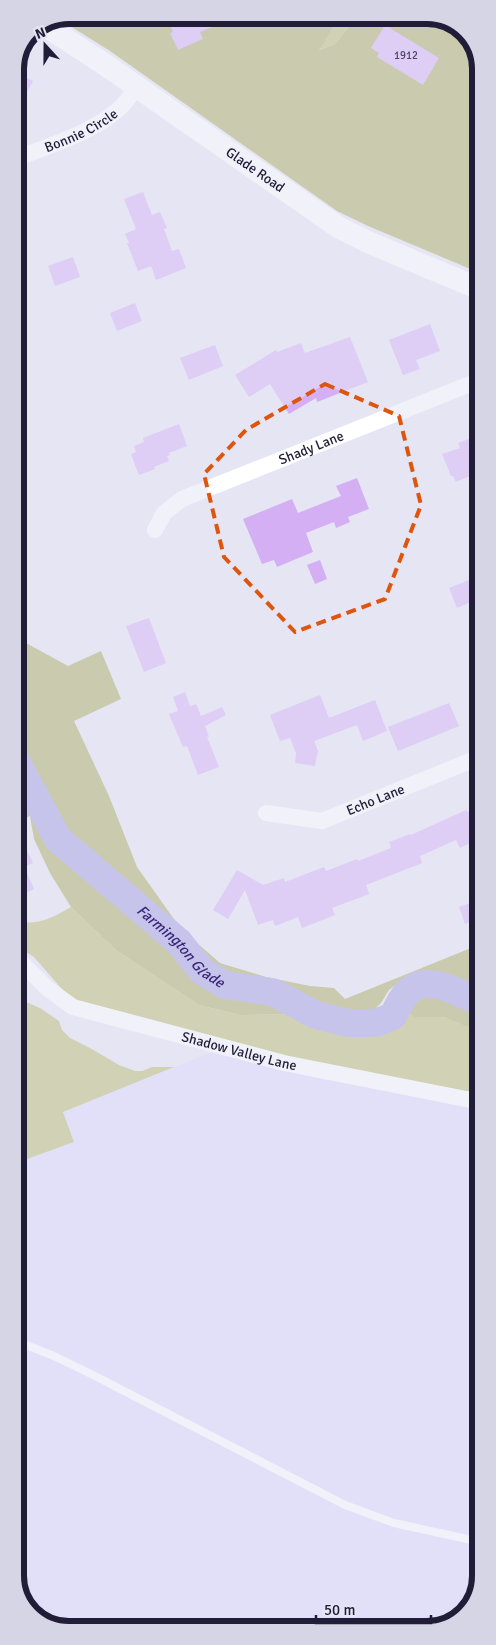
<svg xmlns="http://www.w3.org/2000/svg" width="496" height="1645" font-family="Signika,sans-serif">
<rect width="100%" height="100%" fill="#e6e5f4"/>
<polygon fill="#dcdafc" points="212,1052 321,1079 431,1098 481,1110 481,1577 470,1609 438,1629 62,1630 33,1617 16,1587 16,1163 74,1142 63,1112"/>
<g fill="#b9b86a">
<polygon points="340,15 365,15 350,25 335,44 318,50"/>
<path d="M71 907 116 950 199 1005 240 1015 306 1014 317 1021 363 1031H376L389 1028 409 1013C419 1019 432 1015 444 1017 456 1020 470 1026 481 1032V1094L283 1056 81 1002 67 995 34 957 16 946V921C38 926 52 918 71 907Z"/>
<polygon points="16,992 26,1002 40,1008 59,1021 62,1030 70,1038 90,1048 119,1065 135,1071 142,1071 152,1067 174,1067 63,1112 74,1142 16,1163"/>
</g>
<g fill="#a8a859">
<polygon points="69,15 340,15 319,50 335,44 350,25 365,15 434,15 463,28 480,58 480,273 368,226 337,211 110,51 59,19"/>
<polygon points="15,637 68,666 101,651 121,699 74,721 109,796 137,867 181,929 220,963 266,977 310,986 334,988 345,999 481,944 481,994 457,983 430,976 414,975 399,982 389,990 381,1003 373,1011 365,1015 335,1015 324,1007 296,996 267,988 228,981 215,975 204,969 178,937 61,835 45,812 20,767 16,755"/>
<polygon points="16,766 57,841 175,942 199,972 223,987 268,994 295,1006 306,1014 240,1015 199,1005 116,950 71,907 50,873 34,839 30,816 16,821"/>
<path d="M436 995 450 999 481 1014V1032L444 1017H415L409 1013C417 999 421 998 436 995Z"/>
</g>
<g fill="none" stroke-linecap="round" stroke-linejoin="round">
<path stroke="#a39ce3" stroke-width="28" id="s1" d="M16 761 58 839 179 942 202 971 225 985 272 992 316 1015 347 1023H376L393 1016C397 1008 402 996 410 990 430 974 461 994 481 1003"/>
</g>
<g fill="#d4aff4">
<polygon points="166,15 211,15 215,26 200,32 203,39 178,50 170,33 173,32"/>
<polygon points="385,25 439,58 423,85 377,57 379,53 371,48"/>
<polygon points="15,72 33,81 15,113"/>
<polygon points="143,192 152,215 160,212 167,228 164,229 172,251 179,249 186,268 156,280 151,266 138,271 127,243 129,243 125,234 136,229 124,199"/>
<polygon points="73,257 80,277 55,286 48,266"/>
<polygon points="135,303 142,321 117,331 110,313"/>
<polygon points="430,324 440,351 416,360 420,369 403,375 389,340"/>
<polygon points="350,337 368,382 317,402 316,398 289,414 270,384 249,397 235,375 276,350 277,352 301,343 305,353"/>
<polygon points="215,345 223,366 189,380 180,358"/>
<polygon points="179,424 187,446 169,453 170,455 167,456 169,461 154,467 155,469 139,475 131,454 136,452 134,446 144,442 143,438"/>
<polygon points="480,437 480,472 456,482 453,476 451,476 442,454 460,448 458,443 469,439 470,441"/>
<polygon points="357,478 369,509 348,517 350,522 336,528 334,522 306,533 313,552 277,567 274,560 262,564 243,519 292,499 298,513 341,496 336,486"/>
<polygon points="320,560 327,579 315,584 307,565"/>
<polygon points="474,578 480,594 480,598 457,608 449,588"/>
<polygon points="149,618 166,663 144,672 126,626"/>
<polygon points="185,692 190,706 196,704 201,716 222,707 226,715 205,726 209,737 207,737 219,767 198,775 187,746 183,747 169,714 178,711 173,697"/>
<polygon points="320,695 329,718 375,700 387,731 363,741 357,725 314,741 318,751 315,766 295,763 296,753 290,738 280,741 270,715"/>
<polygon points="449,703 459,726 398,751 388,727"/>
<polygon points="480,806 480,838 460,848 456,840 420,856 422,863 366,885 369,894 332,908 335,915 302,928 298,917 275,926 273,920 258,925 245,890 228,919 213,910 237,870 263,885 284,878 285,882 324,867 326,871 357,859 358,861 391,848 389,842 410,834 411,835 466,810 468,812"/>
<polygon points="16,827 33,863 24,867 34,889 16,897"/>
<polygon points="470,903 477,919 465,924 459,907"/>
</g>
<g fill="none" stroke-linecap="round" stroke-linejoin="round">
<polyline stroke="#fff" stroke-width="8" points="16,1341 54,1356 93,1375 345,1505 394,1523 481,1542"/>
<g stroke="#fff" stroke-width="16">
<path id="s2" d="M15 159C48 146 86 135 114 113 124 106 130 96 137 87"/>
<path id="s3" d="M155 530 164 513 182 499 480 380"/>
<path id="s4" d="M266 813 322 821 480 757"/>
<path id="s5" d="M16 957 47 988 73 1007 284 1063 481 1102"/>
</g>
<path stroke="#fff" stroke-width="22" id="s6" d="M44 25 107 66 338 227 370 243 480 289"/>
</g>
<path d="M0 0H496V1645H0ZM325 384 399 416 421 505 385 599 295 632 224 557 204 474 246 430Z" fill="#e6e5f4" fill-opacity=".55" fill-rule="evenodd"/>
<path fill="none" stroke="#de560e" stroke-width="4" stroke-dasharray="10 6" stroke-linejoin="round" d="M325 384 399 416 421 505 385 599 295 632 224 557 204 474 246 430Z"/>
<g text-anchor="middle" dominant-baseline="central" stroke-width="4" stroke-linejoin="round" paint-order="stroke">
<g font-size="11" fill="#4e4268">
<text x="406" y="55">1912</text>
</g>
<g font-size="14" fill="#211d39" stroke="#e6e5f4">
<text stroke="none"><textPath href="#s2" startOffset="72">Bonnie Circle</textPath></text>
<text stroke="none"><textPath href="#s6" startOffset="256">Glade Road</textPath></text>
<text stroke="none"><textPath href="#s3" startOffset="181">Shady Lane</textPath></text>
<text stroke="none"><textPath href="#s4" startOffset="114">Echo Lane</textPath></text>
<text stroke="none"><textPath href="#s5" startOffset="248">Shadow Valley Lane</textPath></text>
</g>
<g font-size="15" font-style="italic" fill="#3a2879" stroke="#e6e5f4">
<text stroke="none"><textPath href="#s1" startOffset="252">Farmington Glade</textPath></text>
</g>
</g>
<path d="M0 0H496V1645H0ZM69 24H427A45 45 0 0 1 472 69V1576A45 45 0 0 1 427 1621H69A45 45 0 0 1 24 1576V69A45 45 0 0 1 69 24Z" fill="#d6d5e5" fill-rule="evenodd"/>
<path fill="none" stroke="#211d39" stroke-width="6" d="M69 24H427A45 45 0 0 1 472 69V1576A45 45 0 0 1 427 1621H69A45 45 0 0 1 24 1576V69A45 45 0 0 1 69 24Z"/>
<g transform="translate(45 45) rotate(339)" stroke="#e6e5f4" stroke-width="4" paint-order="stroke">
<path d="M0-4L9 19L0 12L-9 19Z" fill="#211d39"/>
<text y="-8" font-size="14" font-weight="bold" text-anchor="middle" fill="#211d39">N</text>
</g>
<path d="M316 1615v8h115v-8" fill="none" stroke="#211d39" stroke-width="2.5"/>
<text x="324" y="1615" font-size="15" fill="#211d39" stroke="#e6e5f4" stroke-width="4" paint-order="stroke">50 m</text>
</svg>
